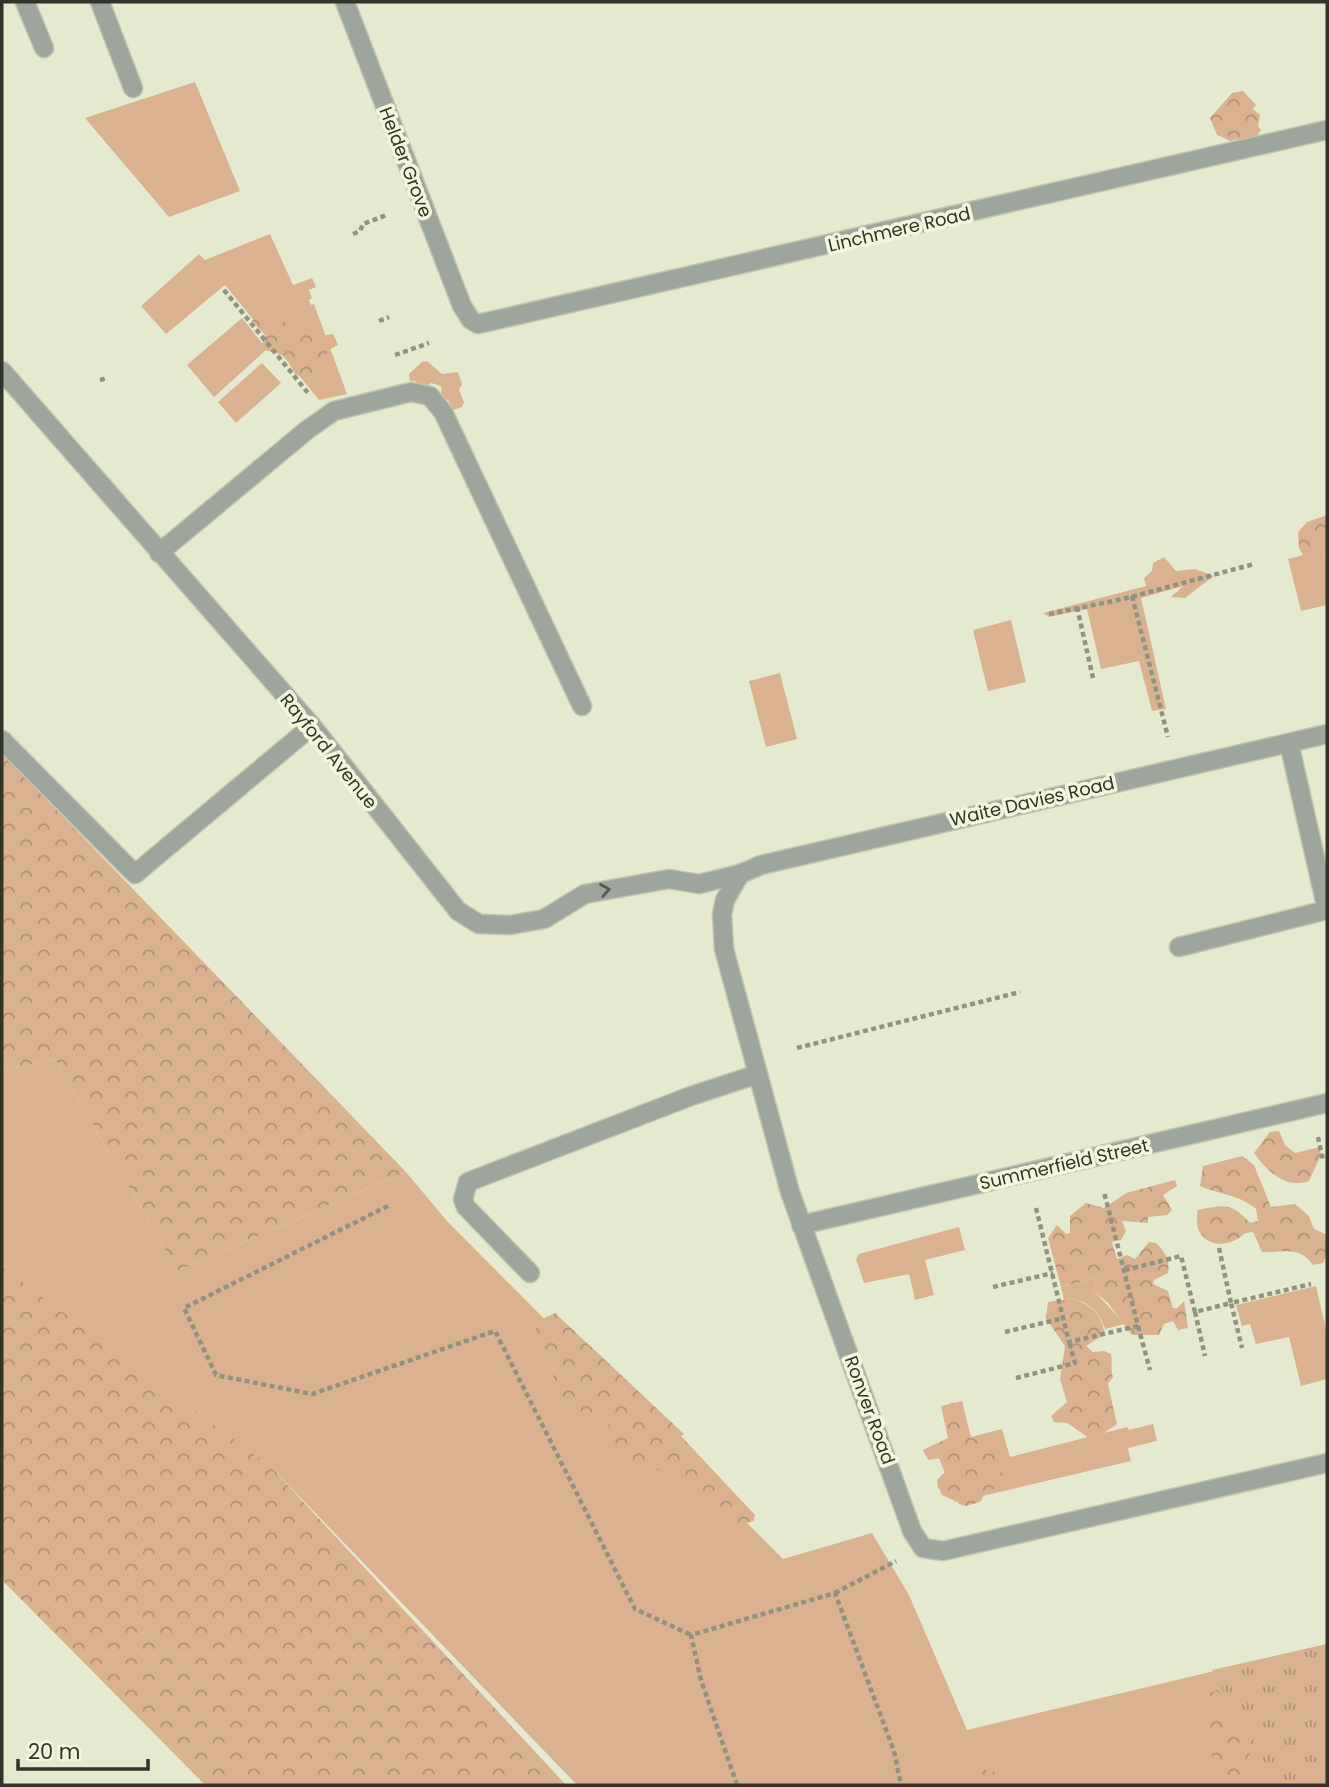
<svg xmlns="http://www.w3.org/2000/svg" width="1329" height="1787" font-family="Poppins,sans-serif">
<defs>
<pattern id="forest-crowns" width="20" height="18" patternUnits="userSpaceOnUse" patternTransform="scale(1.75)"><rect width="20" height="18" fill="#dab290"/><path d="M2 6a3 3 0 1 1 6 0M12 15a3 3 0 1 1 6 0" fill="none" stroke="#b19176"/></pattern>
<pattern id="park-tufts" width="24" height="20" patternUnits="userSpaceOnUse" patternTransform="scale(1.75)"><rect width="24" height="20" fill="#dab290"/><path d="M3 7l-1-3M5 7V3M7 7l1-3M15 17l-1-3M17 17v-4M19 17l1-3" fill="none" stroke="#b19176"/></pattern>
</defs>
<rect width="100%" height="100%" fill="#e5eacf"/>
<g fill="#dab290">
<polygon points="195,82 240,191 169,217 85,118"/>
<polygon points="270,234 293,285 312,278 316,287 309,290 312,298 309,300 311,305 314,304 347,394 319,400 225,285 166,334 141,306 199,254 205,260"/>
<polygon points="242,318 267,349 214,397 187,365"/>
<polygon points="427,361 442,374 458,372 462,384 459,390 464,402 462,407 453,410 448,400 442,398 441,386 431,383 421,390 415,381 410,381 409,374 422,362"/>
<polygon points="262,363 281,383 236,423 218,402"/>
<polygon points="1327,549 1327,605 1301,611 1288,559"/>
<polygon points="1164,557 1176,571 1195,569 1214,576 1185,598 1171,597 1183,586 1141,598 1166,709 1152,711 1139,661 1101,669 1087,609 1049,617 1043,613 1146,586 1144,578 1152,571 1153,563"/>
<polygon points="1011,620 1026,682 988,691 973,630"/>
<polygon points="780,673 797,739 766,747 749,681"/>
<polygon points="55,1059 177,1271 406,1172 447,1221 783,1559 872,1533 909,1595 967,1730 1327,1644 1327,1785 577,1785 272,1468 2,1268 2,1071"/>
<polygon points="959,1227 965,1250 925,1260 934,1295 915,1300 909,1274 864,1283 856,1259 859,1254"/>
<path d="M1093 1279 1096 1286 1094 1291 1125 1324 1105 1329C1099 1310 1084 1297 1064 1300L1061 1287Z"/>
<polygon points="1316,1286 1327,1334 1327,1379 1301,1386 1289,1337 1256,1344 1250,1324 1242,1326 1236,1305"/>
<polygon points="962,1401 971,1437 1002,1429 1010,1457 1127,1427 1129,1430 1153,1424 1157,1441 1128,1448 1131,1461 957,1502 942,1495 937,1483 947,1478 939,1458 928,1460 925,1452 950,1445 941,1406"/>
</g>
<g fill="url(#forest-crowns)">
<polygon points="1243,91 1256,105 1253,109 1260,115 1258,126 1261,130 1254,140 1241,143 1237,139 1230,141 1217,135 1210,118 1232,93"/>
<polygon points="259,314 271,325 285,321 287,339 295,342 311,331 315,331 316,336 333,334 338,345 327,351 328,366 321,373 321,379 313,383 295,374 285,356 265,350 262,345 265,335 252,321"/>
<polygon points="1327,515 1327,554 1310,559 1304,557 1299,548 1298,532 1307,522"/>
<polygon points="2,754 49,802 406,1172 177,1271 55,1059 2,1071"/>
<path d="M1279 1131 1285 1145 1295 1153 1320 1147 1321 1155 1309 1181C1285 1189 1268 1172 1254 1153L1270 1132Z"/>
<path d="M1242 1156 1254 1165 1271 1207 1295 1204 1309 1216 1314 1229 1327 1235V1256L1323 1263 1313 1265C1299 1245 1283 1253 1262 1252L1253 1232 1245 1233C1224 1254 1190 1243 1198 1210 1225 1205 1231 1202 1250 1223L1258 1221 1256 1209C1238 1194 1220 1195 1200 1186L1203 1166Z"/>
<path d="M1175 1180 1177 1186 1163 1195 1172 1210 1167 1215 1148 1217V1223L1122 1221 1126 1231 1121 1240 1112 1242 1117 1259 1127 1255 1135 1259 1149 1242 1156 1243C1166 1253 1170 1260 1168 1273L1154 1280 1153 1284 1168 1291 1173 1308H1177L1184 1301 1188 1328 1178 1330 1173 1321 1164 1324 1159 1335H1132L1108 1303 1094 1291 1096 1285 1093 1279 1061 1287 1048 1238 1057 1225 1066 1234 1070 1233V1216L1086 1203 1104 1208 1126 1193Z"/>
<polygon points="2,1267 272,1468 566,1785 205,1785 2,1580"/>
<path d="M1070 1299C1090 1302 1102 1315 1105 1334L1086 1346 1093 1352 1104 1351 1111 1354C1113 1363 1110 1369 1113 1377L1108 1384 1117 1424 1101 1435 1089 1438 1067 1423 1054 1422 1051 1416 1067 1402 1060 1379 1065 1346 1046 1318 1048 1302Z"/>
<path d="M555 1313 684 1434 681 1436 755 1515 754 1521C704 1536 702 1496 668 1475 652 1465 632 1464 615 1458L607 1419C581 1409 561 1414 554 1381 552 1374 554 1365 551 1359 546 1349 540 1345 535 1331L539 1321Z"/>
<path d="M952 1402 963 1408 970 1438C988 1441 994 1435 1001 1458L987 1466 1003 1473 1007 1483 986 1492 980 1502 966 1506 959 1504 952 1492 938 1488 937 1480 945 1472 940 1459 926 1456 923 1450 948 1438 943 1414Z"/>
<polygon points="1218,1690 1265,1785 1203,1785 1212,1759 1204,1695"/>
<polygon points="981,1769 1007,1775 1017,1785 965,1785"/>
</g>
<polygon fill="url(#park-tufts)" points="1327,1644 1327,1785 1273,1785 1212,1670"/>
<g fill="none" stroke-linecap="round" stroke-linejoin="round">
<g stroke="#c1c5ae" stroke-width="21">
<g id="minor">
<polyline points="25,2 44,48"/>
<polyline points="100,2 133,88"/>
<polyline points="345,2 462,306 471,320 478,324 1327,130"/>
<polyline points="2,371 312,726 458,911 479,924 510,925 544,919 585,894 669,879 699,884 740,874 761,865 1327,734"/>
<polyline points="159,553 307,430 334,411 411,392 430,396 443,412 582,706"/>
<polyline points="2,740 135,874 312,726"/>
<polyline points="1289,743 1327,910"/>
<polyline points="740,874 725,900 722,914 724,949 790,1192 912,1531 923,1548 943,1551 1327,1463"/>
<polyline points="1179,947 1327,910"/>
<polyline points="801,1225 1327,1103"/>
<polyline points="530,1273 466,1207 463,1199 468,1182 691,1096 758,1074"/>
</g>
</g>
<g stroke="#909380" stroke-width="4.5" stroke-dasharray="5 3.5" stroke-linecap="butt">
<polyline points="353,234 360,231 363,224 387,215"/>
<polyline points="224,290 308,393"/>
<polyline points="379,321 389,317"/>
<polyline points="395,355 429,343"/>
<polyline points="100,380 107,378"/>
<polyline points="1132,596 1168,737"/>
<polyline points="1077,607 1093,678"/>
<polyline points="1049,614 1123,599 1254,564"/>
<polyline points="797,1048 1020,992"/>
<polyline points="1318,1137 1323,1160"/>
<polyline points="388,1206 184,1308 216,1375 312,1394 495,1331 635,1609 691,1635"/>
<polyline points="1036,1208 1069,1342 1138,1326 1104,1192"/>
<polyline points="1219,1248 1231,1303 1311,1284"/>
<polyline points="1125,1270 1181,1256 1195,1312 1231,1303 1242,1348"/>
<polyline points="993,1287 1053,1273"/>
<polyline points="1195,1312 1205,1356"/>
<polyline points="1138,1326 1150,1370"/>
<polyline points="1005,1332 1064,1318"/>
<polyline points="1016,1378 1075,1363 1069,1342"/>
<polyline points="835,1593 896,1561"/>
<polyline points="737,1785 701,1680 691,1635 835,1593 894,1751 901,1785"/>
</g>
<use href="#minor" stroke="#9da59c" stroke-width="18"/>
</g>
<defs><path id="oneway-chevron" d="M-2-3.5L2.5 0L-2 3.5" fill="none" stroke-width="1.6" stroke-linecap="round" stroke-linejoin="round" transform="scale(1.75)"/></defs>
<use stroke="#575b51" href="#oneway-chevron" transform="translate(605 890) rotate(-10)"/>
<g text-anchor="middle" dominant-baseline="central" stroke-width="7" stroke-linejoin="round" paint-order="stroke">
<g font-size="18" fill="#323329" stroke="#f2f7dc">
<text transform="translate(406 162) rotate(69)">Helder Grove</text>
<text transform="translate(899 229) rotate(-13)">Linchmere Road</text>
<text transform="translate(329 751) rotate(51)">Rayford Avenue</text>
<text transform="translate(1032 801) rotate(-13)">Waite Davies Road</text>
<text transform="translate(1064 1164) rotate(-13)">Summerfield Street</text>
<text transform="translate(870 1410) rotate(70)">Ronver Road</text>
</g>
</g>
<rect width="1329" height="1787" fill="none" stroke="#323329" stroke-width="7"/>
<path d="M18 1759v10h130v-10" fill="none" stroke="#323329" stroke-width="3.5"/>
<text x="28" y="1759" font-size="21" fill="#323329" stroke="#f2f7dc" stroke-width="5" paint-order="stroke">20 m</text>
</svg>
